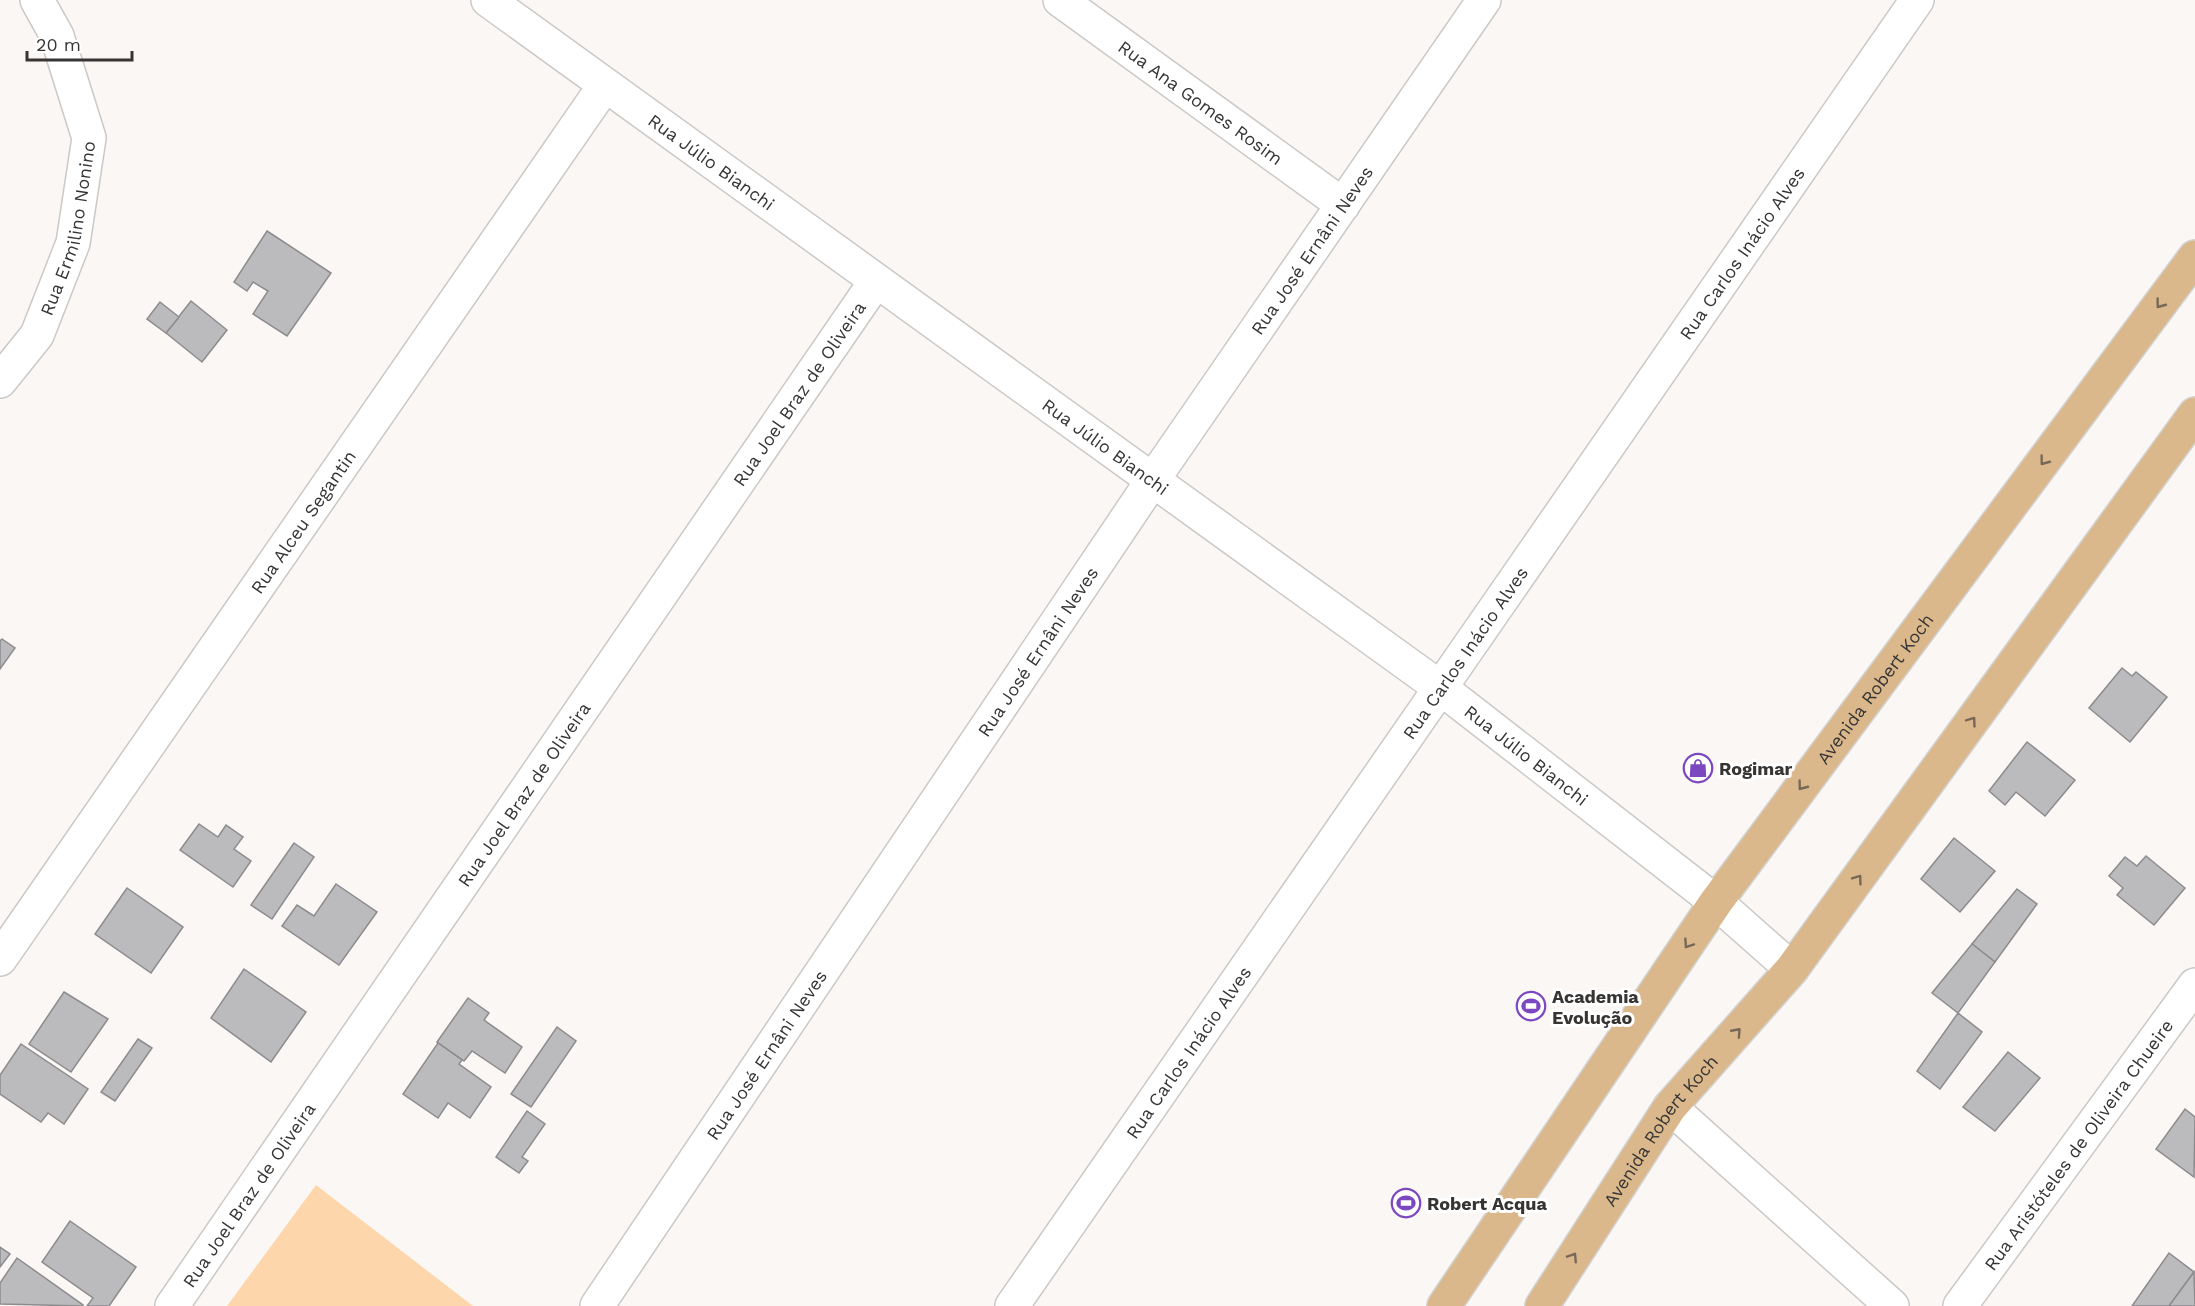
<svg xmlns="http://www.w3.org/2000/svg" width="2195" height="1306" font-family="'Work Sans',sans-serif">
<rect width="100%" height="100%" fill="#faf7f5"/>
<polygon fill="#fed6ab" points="316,1185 473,1306 227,1306"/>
<g fill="#bbbabd" stroke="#8c8b8e" stroke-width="1.5">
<polygon points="267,231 331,273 287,336 253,314 268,291 253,282 247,291 234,282"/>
<polygon points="191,301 227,330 202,362 166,333"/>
<polygon points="160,302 179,317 166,333 147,319"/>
<polygon points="2,639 15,648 0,669 0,641"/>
<polygon points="2122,668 2132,676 2136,672 2167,697 2130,742 2089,708"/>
<polygon points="2027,742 2075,780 2045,816 2016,792 2005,805 1989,791"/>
<polygon points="199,824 218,837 226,825 243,837 234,849 251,861 233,887 180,850"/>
<polygon points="1954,838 1995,871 1960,912 1921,879"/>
<polygon points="294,843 314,857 272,919 251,905"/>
<polygon points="2146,856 2185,888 2154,925 2117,895 2123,888 2109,876 2125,857 2137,866"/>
<polygon points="336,884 377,912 339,965 282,926 297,905 314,916"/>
<polygon points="127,888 183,927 151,973 95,934"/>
<polygon points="2017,889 2037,904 1995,962 1972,944"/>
<polygon points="1972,944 1995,962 1958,1013 1932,993"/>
<polygon points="244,969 306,1012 271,1062 211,1018"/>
<polygon points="64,992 108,1019 71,1072 29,1044"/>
<polygon points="468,998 489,1013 484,1020 522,1047 505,1073 472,1051 464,1061 437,1042"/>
<polygon points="1958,1013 1982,1032 1940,1089 1917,1071"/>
<polygon points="557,1027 576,1041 531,1107 511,1094"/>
<polygon points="138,1039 152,1048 115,1101 101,1092"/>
<polygon points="438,1043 462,1060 459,1064 491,1087 470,1118 448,1103 438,1118 403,1094"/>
<polygon points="21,1044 88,1089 64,1124 48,1113 41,1122 0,1094 0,1075"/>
<polygon points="2008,1052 2040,1078 1995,1131 1963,1107"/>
<polygon points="2185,1109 2195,1117 2194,1177 2156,1149"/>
<polygon points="527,1111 545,1124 522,1157 528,1161 519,1173 496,1157"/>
<polygon points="70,1221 136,1267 109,1306 87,1306 93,1298 42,1262"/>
<polygon points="0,1247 10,1254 0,1267"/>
<polygon points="2169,1253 2194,1272 2169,1306 2132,1306"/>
<polygon points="17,1258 83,1305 83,1306 0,1304 0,1283"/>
<polygon points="2194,1272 2195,1306 2169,1306"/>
</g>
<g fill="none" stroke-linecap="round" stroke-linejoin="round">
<g stroke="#cbc9c6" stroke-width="36">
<g id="minor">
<path id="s1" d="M488 0 1442 689 1716 902 1792 969"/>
<path id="s2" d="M1060 0 1343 205"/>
<path id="s3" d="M0 381 37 335 73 243 89 138 57 36 37 0"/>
<path id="s4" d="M0 959 605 85"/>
<polyline points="1670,1107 1892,1306"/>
<path id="s5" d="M172 1306 876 281"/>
<path id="s6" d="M597 1306 1152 481 1484 0"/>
<path id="s7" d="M1012 1306 1917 0"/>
<path id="s8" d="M1960 1306 2195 985"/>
</g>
</g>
<g stroke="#d3d3d2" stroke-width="36">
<g id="major">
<path id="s9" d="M1444 1306 1716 902 2195 257"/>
<path id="s10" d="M1542 1306 1670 1107 1792 969 2195 414"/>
</g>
</g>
<use href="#minor" stroke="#fff" stroke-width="33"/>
<use href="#major" stroke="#dbb88c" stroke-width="33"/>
</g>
<defs><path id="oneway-chevron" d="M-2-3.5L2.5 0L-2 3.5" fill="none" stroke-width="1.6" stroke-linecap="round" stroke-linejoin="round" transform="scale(1.5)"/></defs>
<g stroke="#786957">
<use href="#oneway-chevron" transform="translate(2160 304) rotate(127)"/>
<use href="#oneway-chevron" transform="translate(2044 461) rotate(127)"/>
<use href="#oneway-chevron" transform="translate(1972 721) rotate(-54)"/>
<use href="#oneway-chevron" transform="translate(1802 786) rotate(127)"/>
<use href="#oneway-chevron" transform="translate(1858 879) rotate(-54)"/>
<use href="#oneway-chevron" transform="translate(1688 944) rotate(124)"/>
<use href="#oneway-chevron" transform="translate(1737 1032) rotate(-48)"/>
<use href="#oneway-chevron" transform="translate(1573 1257) rotate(-57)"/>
</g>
<defs>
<g id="shop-ring" transform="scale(1.5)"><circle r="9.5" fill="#fff" stroke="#7c48c0" stroke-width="1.5"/><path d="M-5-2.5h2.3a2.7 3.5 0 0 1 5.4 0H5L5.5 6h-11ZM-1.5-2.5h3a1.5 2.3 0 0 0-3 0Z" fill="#7c48c0"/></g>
<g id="stadium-ring" transform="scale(1.5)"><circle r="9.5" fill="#fff" stroke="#7c48c0" stroke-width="1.5"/><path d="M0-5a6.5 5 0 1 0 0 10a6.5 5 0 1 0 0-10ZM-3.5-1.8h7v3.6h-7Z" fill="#7c48c0"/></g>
</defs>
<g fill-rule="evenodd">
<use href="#shop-ring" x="1698" y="768"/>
<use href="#stadium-ring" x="1531" y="1006"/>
<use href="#stadium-ring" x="1406" y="1203"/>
</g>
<g text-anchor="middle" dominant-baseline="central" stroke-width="6" stroke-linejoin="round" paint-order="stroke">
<g font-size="18" fill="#363534" stroke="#fff">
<text stroke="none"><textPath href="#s2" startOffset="174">Rua Ana Gomes Rosim</textPath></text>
<text stroke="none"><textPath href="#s1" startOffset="276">Rua Júlio Bianchi</textPath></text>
<text stroke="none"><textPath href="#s3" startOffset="171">Rua Ermilino Nonino</textPath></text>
<text stroke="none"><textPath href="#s6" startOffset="1275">Rua José Ernâni Neves</textPath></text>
<text stroke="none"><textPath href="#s7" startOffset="1281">Rua Carlos Inácio Alves</textPath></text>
<text stroke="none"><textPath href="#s5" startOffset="1107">Rua Joel Braz de Oliveira</textPath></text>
<text stroke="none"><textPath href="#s1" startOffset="762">Rua Júlio Bianchi</textPath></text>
<text stroke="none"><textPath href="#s4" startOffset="532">Rua Alceu Segantin</textPath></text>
<text stroke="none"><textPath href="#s6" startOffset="789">Rua José Ernâni Neves</textPath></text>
<text stroke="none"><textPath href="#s7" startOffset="795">Rua Carlos Inácio Alves</textPath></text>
<text stroke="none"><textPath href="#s9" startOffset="753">Avenida Robert Koch</textPath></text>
<text stroke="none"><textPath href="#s1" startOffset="1284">Rua Júlio Bianchi</textPath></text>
<text stroke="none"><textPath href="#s5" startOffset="621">Rua Joel Braz de Oliveira</textPath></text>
<text stroke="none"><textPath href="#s7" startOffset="309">Rua Carlos Inácio Alves</textPath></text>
<text stroke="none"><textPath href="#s6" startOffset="303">Rua José Ernâni Neves</textPath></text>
<text stroke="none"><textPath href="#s10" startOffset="212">Avenida Robert Koch</textPath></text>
<text stroke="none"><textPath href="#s8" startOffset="200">Rua Aristóteles de Oliveira Chueire</textPath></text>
<text stroke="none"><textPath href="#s5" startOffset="135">Rua Joel Braz de Oliveira</textPath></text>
</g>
<g font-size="18" font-weight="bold" fill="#363534" stroke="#fff" text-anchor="start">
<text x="1719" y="768">Rogimar</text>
<text x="1552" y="996">Academia<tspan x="1552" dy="21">Evolução</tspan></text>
<text x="1427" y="1203">Robert Acqua</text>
</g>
</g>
<path d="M27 51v9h105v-9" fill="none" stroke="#363534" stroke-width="3"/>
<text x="36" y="51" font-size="18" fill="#363534" stroke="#ffffff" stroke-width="4.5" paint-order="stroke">20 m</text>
</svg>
